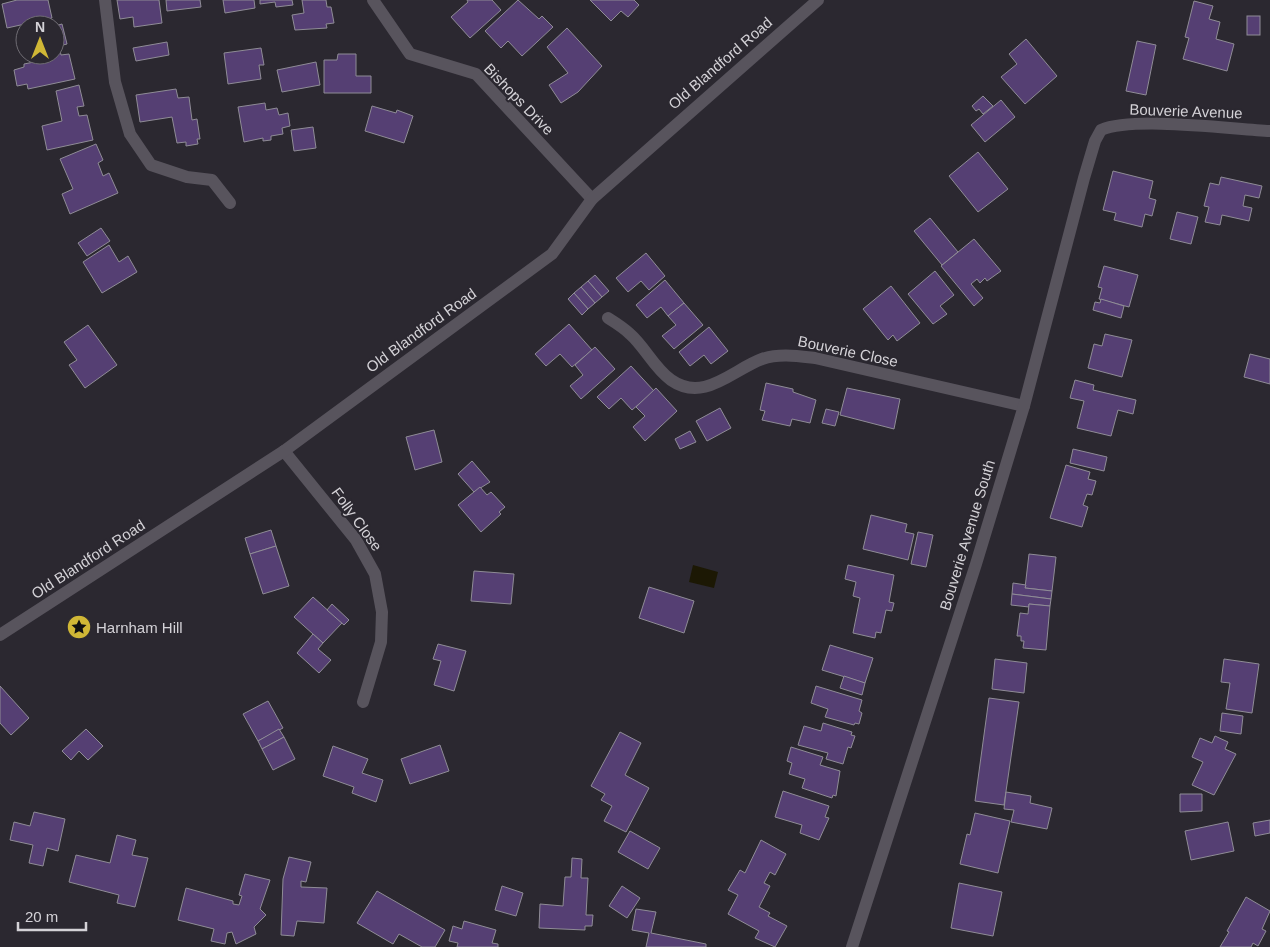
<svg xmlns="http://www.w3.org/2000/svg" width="1270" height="947" font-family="Helvetica,sans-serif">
<rect width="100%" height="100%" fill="#2b2830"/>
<polygon fill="#1c1804" points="693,565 718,572 714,588 689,582"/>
<g fill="#553f73" stroke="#8f8c96">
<polygon points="17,0 48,0 52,18 7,28 2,4"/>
<polygon points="117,0 159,0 162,23 134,27 133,17 120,19"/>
<polygon points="166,0 200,0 201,7 167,11"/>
<polygon points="223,0 254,0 255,8 225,13"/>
<polygon points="260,0 292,0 293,5 276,7 275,2 260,4"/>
<polygon points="302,0 326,0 327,7 331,7 334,23 326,24 327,28 295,30 292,15 304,13"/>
<polygon points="467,0 492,0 501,10 470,38 451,17 468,2"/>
<polygon points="518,0 539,19 542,16 553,27 522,56 508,41 501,48 485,31"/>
<polygon points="590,0 634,0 639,5 628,17 621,11 611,21"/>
<polygon points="1194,1 1213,6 1209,19 1220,22 1216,39 1234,44 1227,71 1183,59 1189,38 1185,37"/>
<rect x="1247" y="16" width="13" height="19"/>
<polygon points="62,24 67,44 59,46 61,55 69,54 75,79 28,89 27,84 17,86 14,70 24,67 24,64 44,60 43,55 55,55 55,26"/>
<polygon points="567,28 602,66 578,92 561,103 549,85 568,73 547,47"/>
<polygon points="1026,39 1057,76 1025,104 1001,77 1017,64 1009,54"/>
<polygon points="1137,41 1156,45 1146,95 1126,91"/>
<polygon points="167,42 169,55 136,61 133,48"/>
<polygon points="261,48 264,65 259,65 261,79 228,84 224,53"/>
<polygon points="338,54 356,54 356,76 371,76 371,93 324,93 324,60 337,60"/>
<polygon points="316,62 320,85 282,92 277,70"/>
<polygon points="79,85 84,106 77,107 79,116 87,115 93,140 47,150 42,126 62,121 56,91"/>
<polygon points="176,89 178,98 189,97 192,120 197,119 200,139 197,139 198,144 186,146 186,142 177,143 172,117 140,122 136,95"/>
<polygon points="983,96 993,106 983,114 979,109 976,111 972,106"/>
<polygon points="1001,100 1015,117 985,142 971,125"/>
<polygon points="265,103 266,110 277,108 279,115 288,113 290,126 282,128 283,134 271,136 271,140 263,141 263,138 244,142 238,107"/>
<polygon points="372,106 396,113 397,110 413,116 404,143 365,131"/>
<polygon points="313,127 316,148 294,151 291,130"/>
<polygon points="96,144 103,160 98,163 103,176 109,173 118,193 70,214 62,194 73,189 60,159"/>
<polygon points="978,152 1008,189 978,212 949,176"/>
<polygon points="1113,171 1153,181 1149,198 1156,200 1152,216 1145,214 1142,227 1114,220 1116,213 1103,210"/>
<polygon points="1221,177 1262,186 1259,198 1245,195 1243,206 1252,208 1249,221 1222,215 1220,225 1205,222 1209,207 1204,206 1210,183 1219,185"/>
<polygon points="1177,212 1198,217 1191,244 1170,239"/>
<polygon points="930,218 958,252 942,265 914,231"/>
<polygon points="101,228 110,241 87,256 78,243"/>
<polygon points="974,239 1001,271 987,281 985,278 980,283 977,279 971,284 983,298 974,306 941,266"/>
<polygon points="109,245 119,262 128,256 137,272 102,293 83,262"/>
<polygon points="646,253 665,276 649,290 641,281 628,292 616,278"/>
<polygon points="1104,266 1138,275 1129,307 1099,299 1102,288 1098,287"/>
<polygon points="935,271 954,295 940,306 947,314 933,324 908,294"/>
<polygon points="595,275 609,291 602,297 588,281"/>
<polygon points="665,280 684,303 668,316 661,307 647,318 636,305"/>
<polygon points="588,281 602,297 595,303 581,287"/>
<polygon points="891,286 920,323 897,341 893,335 888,340 863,309"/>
<polygon points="581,287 595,303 588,309 574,293"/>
<polygon points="574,293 588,309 582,315 568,299"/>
<polygon points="1101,299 1124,306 1121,318 1093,310 1095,302 1100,303"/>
<polygon points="684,303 703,325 674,349 662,336 676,325 668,316"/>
<polygon points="569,324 592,350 572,367 560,354 546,366 535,354"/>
<polygon points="88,325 117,365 85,388 69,365 77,360 64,342"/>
<polygon points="709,327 728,351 711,364 704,355 690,366 679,352"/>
<polygon points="1105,334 1132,340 1122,377 1088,368 1094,344 1102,346"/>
<polygon points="595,347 615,369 581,399 570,386 583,375 575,365"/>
<polygon points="1250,354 1270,359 1270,384 1244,377"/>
<polygon points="631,366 654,391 632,410 621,398 609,409 597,397"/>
<polygon points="1075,380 1094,385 1093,390 1136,400 1133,414 1118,410 1111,436 1077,428 1084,401 1070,398"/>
<polygon points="766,383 793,389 793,392 816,400 810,423 792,419 790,426 762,420 765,411 760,410"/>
<polygon points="656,388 677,411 645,441 633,427 645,416 636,407"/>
<polygon points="847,388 900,399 894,429 840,415"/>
<polygon points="720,408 731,428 707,441 696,421"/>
<polygon points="826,409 839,412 835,426 822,423"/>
<polygon points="434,430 442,462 415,470 406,437"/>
<polygon points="690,431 696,442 680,449 675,439"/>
<polygon points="1073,449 1107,457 1104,471 1070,463"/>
<polygon points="472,461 490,482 474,492 458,474"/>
<polygon points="1066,465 1090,472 1088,479 1096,481 1092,495 1087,494 1083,505 1088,507 1082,527 1050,518"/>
<polygon points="480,487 487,495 491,492 505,507 499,512 501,514 481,532 458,505"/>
<polygon points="871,515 907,524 905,532 914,534 908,560 863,549"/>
<polygon points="271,530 276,546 250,554 245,538"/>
<polygon points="918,532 933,535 926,567 911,564"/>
<polygon points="276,546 289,586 263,594 250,554"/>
<polygon points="1029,554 1056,557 1052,591 1025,588"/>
<polygon points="848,565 894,575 889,602 894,603 892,611 886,610 881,633 876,632 875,638 853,633 860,598 853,596 856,582 845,579"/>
<polygon points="474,571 514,574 511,604 471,601"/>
<polygon points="1013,583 1026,585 1025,588 1052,591 1051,599 1012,594"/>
<polygon points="649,587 694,601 684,633 639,618"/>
<polygon points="1012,594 1051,599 1050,606 1029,604 1029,607 1011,605"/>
<polygon points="313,597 342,623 323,643 294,617"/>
<polygon points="332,604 349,620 344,625 327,610"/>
<polygon points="1029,604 1050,606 1046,650 1023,648 1024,641 1021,641 1021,636 1017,636 1020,613 1028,614"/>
<polygon points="313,634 323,643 318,649 331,660 319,673 297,653"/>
<polygon points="438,644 466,651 454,691 434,685 441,661 433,659"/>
<polygon points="830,645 873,658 865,683 822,670"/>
<polygon points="995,659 1027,663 1024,693 992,689"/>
<polygon points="1224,659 1259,664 1252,713 1226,709 1230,683 1221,682"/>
<polygon points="844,676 865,683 862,695 840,688"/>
<polygon points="0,686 29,718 11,735 0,723"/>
<polygon points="816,686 862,700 859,711 862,713 859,724 855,723 854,725 825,717 828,709 811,703"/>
<polygon points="989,698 1019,702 1004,805 975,801"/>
<polygon points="268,701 283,728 258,741 243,714"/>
<polygon points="1222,713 1243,716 1241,734 1220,731"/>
<polygon points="823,723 852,732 851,735 855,736 851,748 848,747 843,764 826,759 828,753 798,745 804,726 821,731"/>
<polygon points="86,729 103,746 88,760 79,751 71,760 62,751"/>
<polygon points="279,729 284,737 262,749 258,741"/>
<polygon points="620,732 641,743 625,775 649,788 626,832 604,821 612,806 601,800 605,794 591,786"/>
<polygon points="1215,736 1228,742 1225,749 1236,754 1214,795 1192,785 1203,762 1192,757 1200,738 1212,743"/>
<polygon points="284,737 295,759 273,770 262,749"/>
<polygon points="440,745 449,771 410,784 401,759"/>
<polygon points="333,746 368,759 362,773 383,780 376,802 352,793 354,787 323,776"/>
<polygon points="791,747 823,757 820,765 840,771 836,796 833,795 832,798 802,788 805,779 789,774 792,763 787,761"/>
<polygon points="783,791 829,806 825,817 829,818 819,840 800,833 802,825 775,817"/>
<polygon points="1006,792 1031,796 1030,803 1052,808 1047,829 1011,822 1014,810 1004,809"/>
<polygon points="1180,794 1202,794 1202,811 1180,812"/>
<polygon points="34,812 65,819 58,851 47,848 43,866 29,863 33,845 10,840 14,822 30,826"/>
<polygon points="975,813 1010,821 998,873 960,864 967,834 970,835"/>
<polygon points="1270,820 1270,833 1255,836 1253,823"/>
<polygon points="1228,822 1234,851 1191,860 1185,831"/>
<polygon points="630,831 660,848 648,869 618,852"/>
<polygon points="117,835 136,840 132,855 148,858 135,907 117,903 119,895 69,882 76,855 110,863"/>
<polygon points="761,840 786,854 775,875 770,872 764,883 770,886 759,907 770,913 768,916 787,926 775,947 755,938 759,931 728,914 738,895 728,890 740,870 745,873"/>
<polygon points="289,857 311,862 306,882 301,881 301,887 327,888 324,923 297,921 294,936 281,935 283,879"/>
<polygon points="572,858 582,859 581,878 588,878 586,915 593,915 592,926 585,926 585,930 539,928 540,904 563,906 565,877 571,877"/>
<polygon points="245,874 270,880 260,909 266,915 254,927 256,934 236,944 232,932 227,933 225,944 211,941 214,929 178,920 186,888 233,901 233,904 239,905 242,896 239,895"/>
<polygon points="959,883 1002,892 993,936 951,928"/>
<polygon points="502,886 523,893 516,916 495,910"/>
<polygon points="622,886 640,898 627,918 609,906"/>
<polygon points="377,891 445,930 435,947 422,947 399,934 393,944 357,923"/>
<polygon points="1246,897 1270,911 1262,929 1266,931 1258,946 1253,943 1251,947 1220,947 1229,932 1227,931"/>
<polygon points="636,909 656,912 651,933 706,944 706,947 646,947 649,933 632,930"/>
<polygon points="464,921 496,930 492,943 498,944 498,947 457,947 458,943 449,941 453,926 462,929"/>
</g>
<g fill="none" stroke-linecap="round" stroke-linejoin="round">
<g stroke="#58545d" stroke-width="12">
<polyline points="105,0 115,82 130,134 151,165 187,177 212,180 230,203"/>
<polyline points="373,0 410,54 476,74 592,199"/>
<path d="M608 318C616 323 624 328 630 334 645 347 654 368 671 380 704 403 732 370 762 359 779 353 798 356 815 358L1024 406"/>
<polyline points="284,451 356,540 375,574 382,612 381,642 363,702"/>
<polyline points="0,635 284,451 552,254 592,199 818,0"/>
<path d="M852 947 976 564 1024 406 1084 178 1095 141 1101 130C1134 116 1230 129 1270 131"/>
</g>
</g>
<defs>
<g id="sight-disc" transform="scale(1.25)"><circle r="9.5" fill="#d0b736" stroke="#2b2830"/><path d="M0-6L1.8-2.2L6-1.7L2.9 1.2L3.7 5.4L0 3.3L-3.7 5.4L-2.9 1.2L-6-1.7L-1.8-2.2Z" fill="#111"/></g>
</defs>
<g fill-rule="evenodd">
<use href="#sight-disc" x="79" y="627"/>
</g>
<g text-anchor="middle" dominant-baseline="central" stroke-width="4" stroke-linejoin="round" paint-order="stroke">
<g font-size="15" fill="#d4d2d7" stroke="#2b2830">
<text transform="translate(720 63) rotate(-41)">Old Blandford Road</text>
<text transform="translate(519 99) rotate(46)">Bishops Drive</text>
<text transform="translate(1186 111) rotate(2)">Bouverie Avenue</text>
<text transform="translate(421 330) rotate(-36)">Old Blandford Road</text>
<text transform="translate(848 351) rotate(12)">Bouverie Close</text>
<text transform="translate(357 519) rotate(54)">Folly Close</text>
<text transform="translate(967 535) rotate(-73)">Bouverie Avenue South</text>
<text transform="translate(88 559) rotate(-33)">Old Blandford Road</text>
</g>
<g font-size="15" fill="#d4d2d7" stroke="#2b2830" text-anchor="start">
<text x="96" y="627">Harnham Hill</text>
</g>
</g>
<g transform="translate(40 40)"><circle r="24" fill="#2b2830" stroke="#6f6c73"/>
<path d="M0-4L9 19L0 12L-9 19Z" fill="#d0b736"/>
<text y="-8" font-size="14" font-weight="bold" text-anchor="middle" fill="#d4d2d7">N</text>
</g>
<path d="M18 922v8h68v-8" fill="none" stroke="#d4d2d7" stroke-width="2.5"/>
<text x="25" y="922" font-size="15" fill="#d4d2d7" stroke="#2b2830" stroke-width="4" paint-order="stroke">20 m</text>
</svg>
